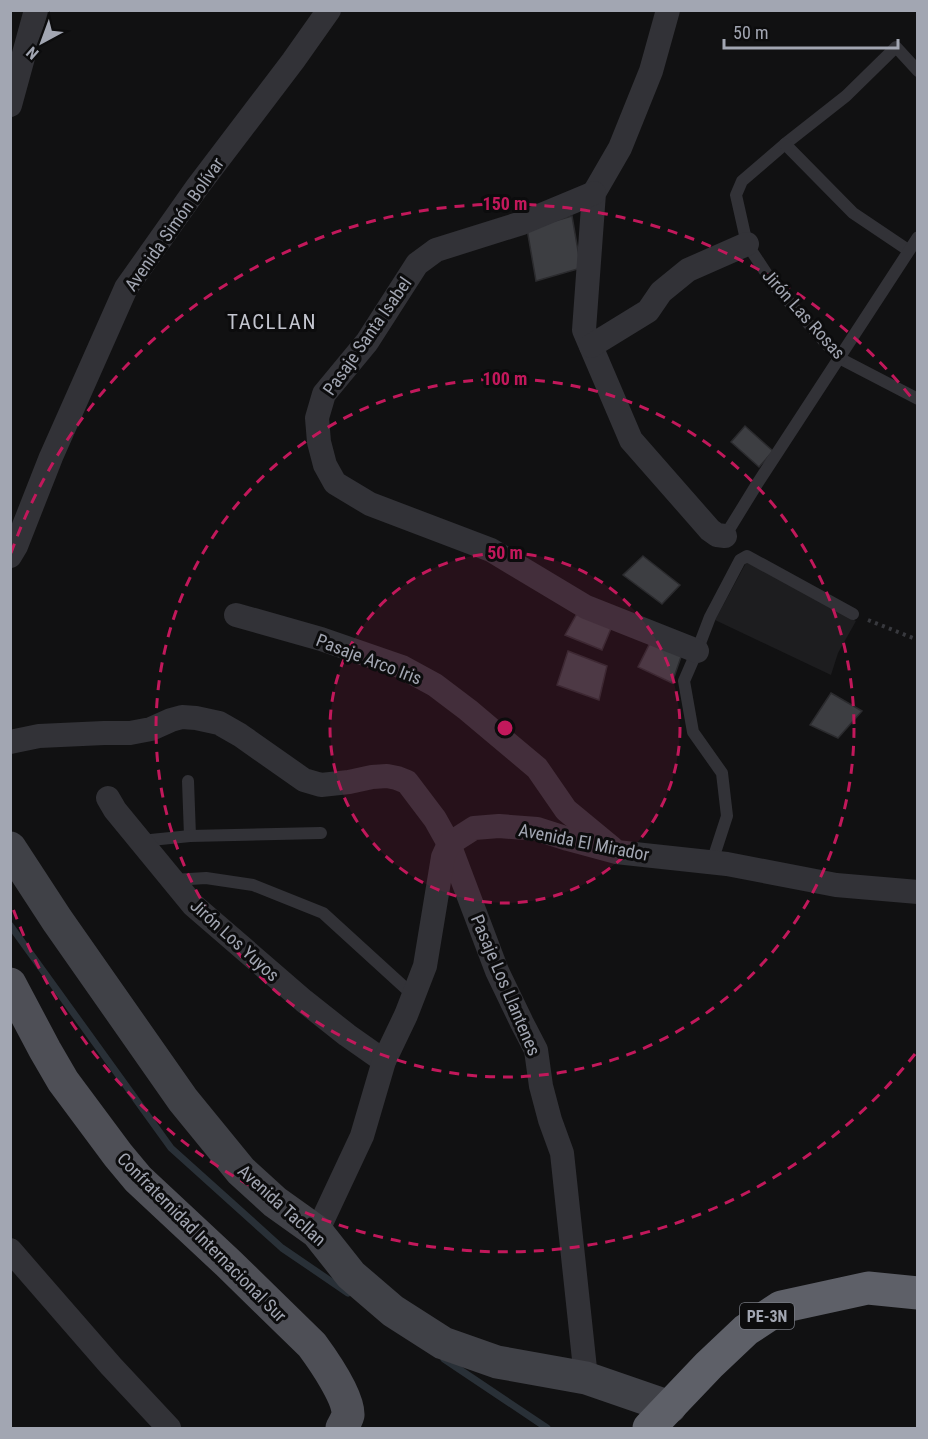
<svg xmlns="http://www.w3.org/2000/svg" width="928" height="1439" font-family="'Roboto Condensed',sans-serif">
<rect width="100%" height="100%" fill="#111112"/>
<polygon fill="#1d1d1f" points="747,561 856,621 838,653 831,675 715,620"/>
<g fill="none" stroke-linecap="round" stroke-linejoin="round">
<g stroke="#293037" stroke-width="7">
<polyline points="10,925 171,1148 282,1248 348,1293"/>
<polyline points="444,1359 547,1428"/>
</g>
</g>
<g fill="#3d3e42" stroke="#2b2b2e" stroke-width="1.5">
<polygon points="572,216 581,268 536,281 527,229"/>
<polygon points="745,426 773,451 759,467 731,442"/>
<polygon points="643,556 680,585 662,604 623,575"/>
<polygon points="579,610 612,626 602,650 565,635"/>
<polygon points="651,641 682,654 672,683 638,667"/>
<polygon points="568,651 607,666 599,700 557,685"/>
<polygon points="831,693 862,711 838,738 810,725"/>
</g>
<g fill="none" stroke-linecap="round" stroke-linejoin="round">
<polyline stroke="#38393e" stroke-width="4" stroke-dasharray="3 4.5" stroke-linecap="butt" points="868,620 918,640"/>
<g stroke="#323237" stroke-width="12">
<polyline points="918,71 896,47 846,96 785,144 742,181 736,195 747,244 774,285 839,358 918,399"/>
<polyline points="785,144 853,213 908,250"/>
<polyline points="725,536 757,484 918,237"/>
<polyline points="188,781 190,836"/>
<polyline points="141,841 190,836 321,833"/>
<polyline points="712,862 727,816 722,773 693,732 684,681 697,651 710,617 740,560 747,556 853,614"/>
<polyline points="173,880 206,878 253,885 323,913 414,996"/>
</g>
<g stroke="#323237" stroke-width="24">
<polyline points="668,10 651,71 620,148 594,193 584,330 631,440 710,530 717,535 725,536"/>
<polyline points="10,105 36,10"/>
<polyline points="594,193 522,223 436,250 417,264 367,342 324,394 317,418 319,442 325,465 335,483 370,504 491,550 586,607 697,651"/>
<polyline points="591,346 648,311 661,292 688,270 747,244"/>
<polyline points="10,556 16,546 51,457 126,288 198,186 293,61 329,10"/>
<polyline points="236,615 321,639 402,667 435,685 468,710 537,768 566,810 612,848"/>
<polyline points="10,742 39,736 104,733 130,733 151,729 171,720 182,717 196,718 219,723 240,735 304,780 321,785 349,782 372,777 387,776 397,778 407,782 435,819 449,844 497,971 522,1023 536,1050 541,1086 550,1120 562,1153 586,1378"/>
<polyline points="108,798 115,810 193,905 304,1001 347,1035 384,1061"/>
<polyline points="317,1232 362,1136 384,1061 406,1015 425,966 443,857 449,844 474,828 499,826 537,829 568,839 616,852 727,864 836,885 918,892"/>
<polyline points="10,1250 111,1366 169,1428"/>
</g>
<polyline stroke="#404147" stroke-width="33" points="10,848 57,920 183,1100 241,1171 275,1202 317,1232 351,1275 393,1311 443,1343 497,1362 586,1378 670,1407"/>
<path stroke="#4e4f56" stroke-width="33" d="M10 984 45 1050 63 1081 118 1155 138 1179 228 1263 312 1345C323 1360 349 1397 348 1415 347 1419 344 1424 342 1428"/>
<polyline stroke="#5e6068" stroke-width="33" points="649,1428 709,1365 746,1330 781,1307 868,1288 918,1293"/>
</g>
<circle cx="505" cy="728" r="175" fill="#c2185b" fill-opacity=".12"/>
<g fill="none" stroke="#c2185b" stroke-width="3" stroke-dasharray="10 8">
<circle cx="505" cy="728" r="175"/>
<circle cx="505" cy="728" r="349"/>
<path d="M915 1054A524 524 0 0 1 11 903M11 553A524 524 0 0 1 915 402"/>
</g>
<g text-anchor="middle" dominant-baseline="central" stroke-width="6" stroke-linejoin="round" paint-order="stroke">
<rect fill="#0c0c0d" stroke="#757880" stroke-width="1.5" x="740" y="1303" width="54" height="26" rx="4.5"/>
<g font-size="16" font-weight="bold" fill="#a2a6b2">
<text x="767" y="1316">PE-3N</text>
</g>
<g font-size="18" fill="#a2a6b2" stroke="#0c0c0d">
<text transform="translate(174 224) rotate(-55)">Avenida Simón Bolívar</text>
<text transform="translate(804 314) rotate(48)">Jirón Las Rosas</text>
<text transform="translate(367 336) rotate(-55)">Pasaje Santa Isabel</text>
<text transform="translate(369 659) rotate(21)">Pasaje Arco Iris</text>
<text transform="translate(584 842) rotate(11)">Avenida El Mirador</text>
<text transform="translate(235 940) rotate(42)">Jirón Los Yuyos</text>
<text transform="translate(506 985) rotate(67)">Pasaje Los Llantenes</text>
<text transform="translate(282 1205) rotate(42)">Avenida Tacllan</text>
<text transform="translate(202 1237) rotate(45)">Confraternidad Internacional Sur</text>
</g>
<g font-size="21" letter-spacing="1.5" fill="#c3c5cf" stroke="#0c0c0d">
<text x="272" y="322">TACLLAN</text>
</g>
</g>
<circle cx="505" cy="728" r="9" fill="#c2185b" stroke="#0c0c0d" stroke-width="3"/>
<g font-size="18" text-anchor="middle" font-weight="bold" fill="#c2185b" stroke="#0c0c0d" stroke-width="6" stroke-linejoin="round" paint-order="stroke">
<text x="505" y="210">150 m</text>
<text x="505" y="385">100 m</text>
<text x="505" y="559">50 m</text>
</g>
<rect width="928" height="1439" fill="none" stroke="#a2a6b2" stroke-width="24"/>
<g transform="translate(42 42) rotate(221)" stroke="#0c0c0d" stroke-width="4.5" paint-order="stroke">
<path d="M0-4.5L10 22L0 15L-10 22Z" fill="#a2a6b2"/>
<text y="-9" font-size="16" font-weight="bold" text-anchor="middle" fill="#a2a6b2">N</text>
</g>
<path d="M724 39v9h174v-9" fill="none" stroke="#a2a6b2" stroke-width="3"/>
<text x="733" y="39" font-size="18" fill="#a2a6b2" stroke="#0c0c0d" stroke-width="4.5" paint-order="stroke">50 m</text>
</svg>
